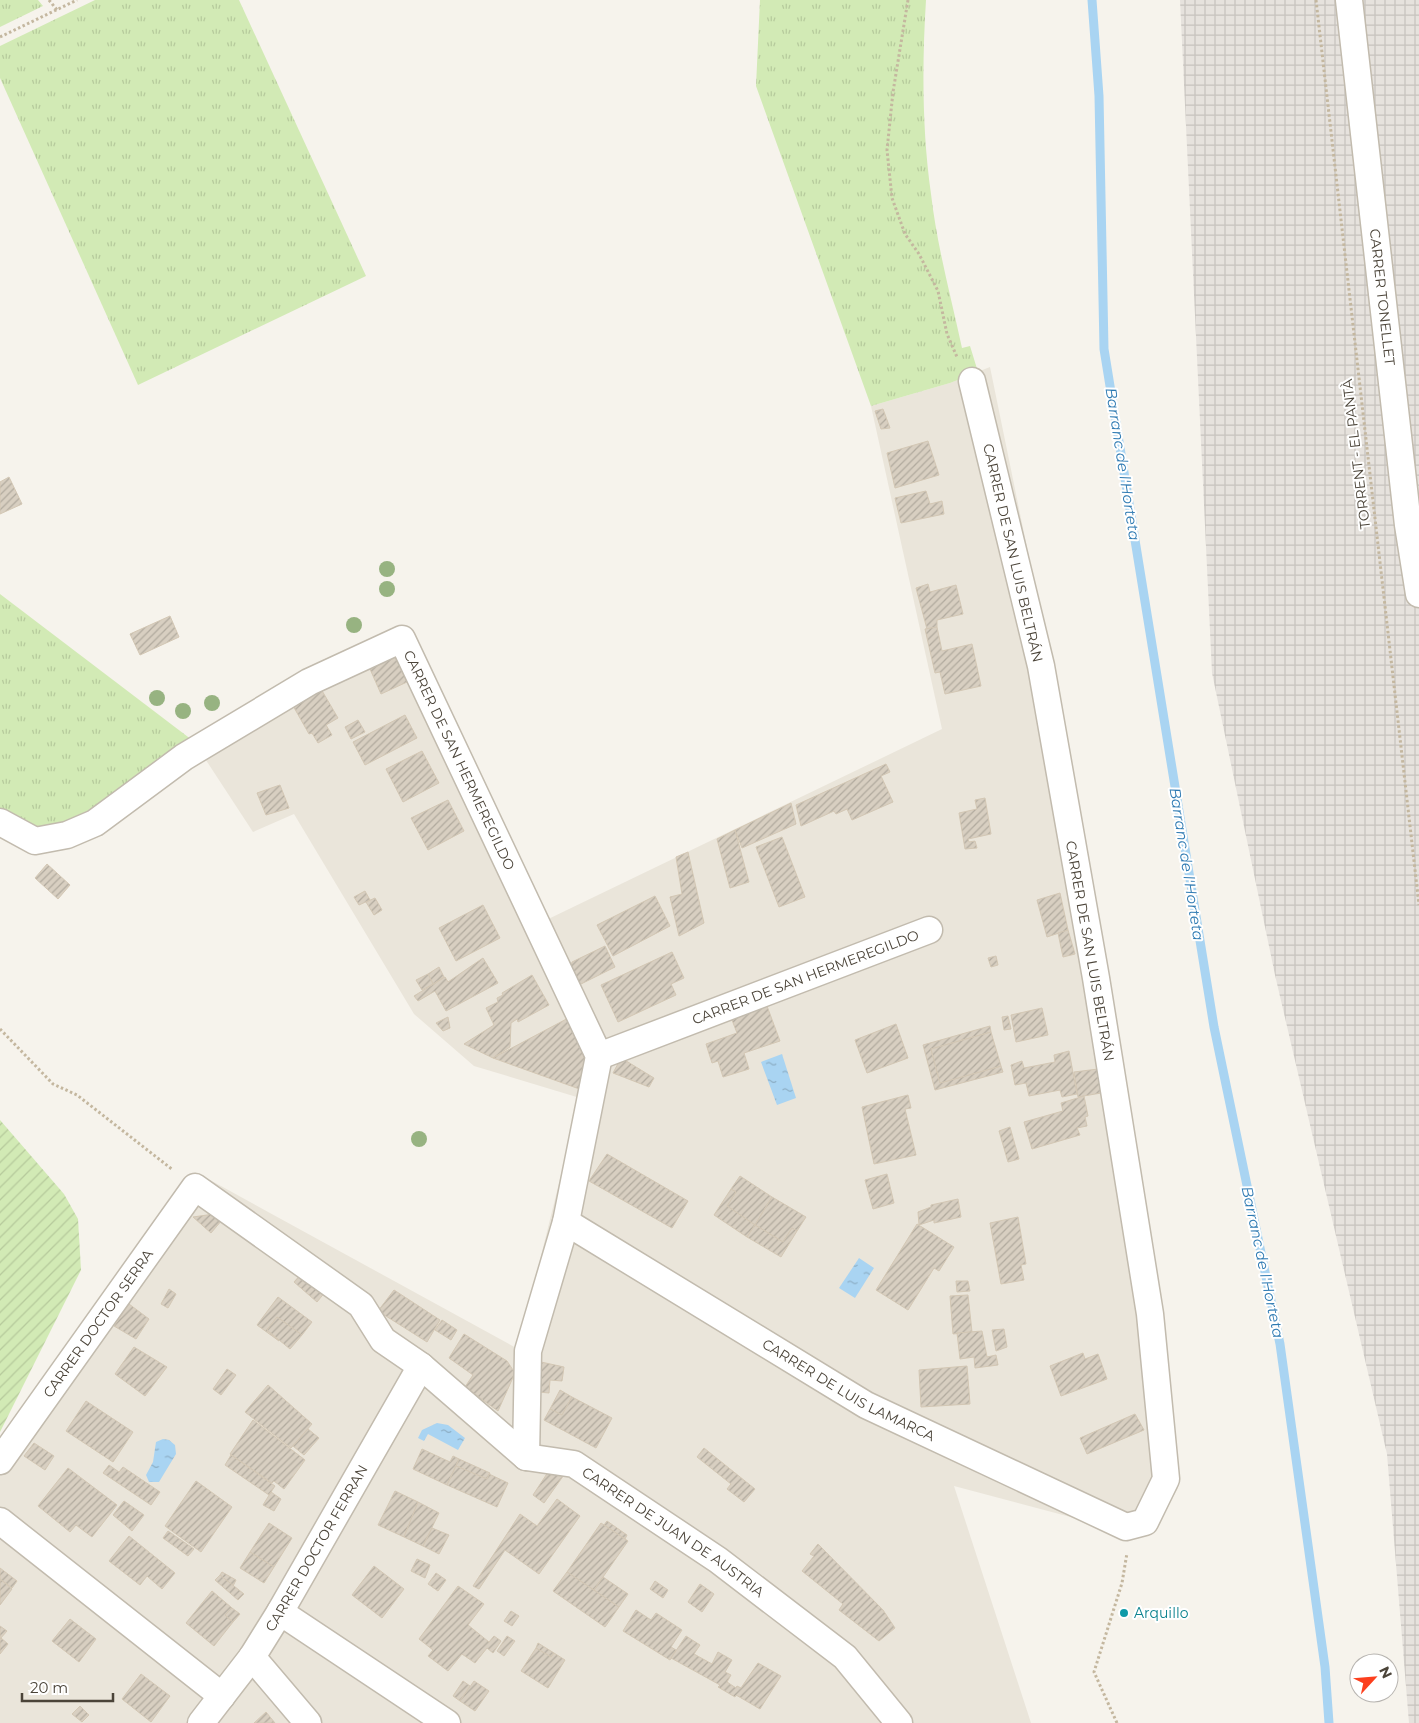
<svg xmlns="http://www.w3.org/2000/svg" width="1419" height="1723" font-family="Montserrat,sans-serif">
<defs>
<pattern id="industrial-grid" width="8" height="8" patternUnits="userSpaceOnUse" patternTransform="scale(1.25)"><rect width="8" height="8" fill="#e6e2dd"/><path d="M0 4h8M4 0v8" fill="none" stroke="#c7c3be"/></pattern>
<pattern id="grass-tufts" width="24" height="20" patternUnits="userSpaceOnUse" patternTransform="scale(1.25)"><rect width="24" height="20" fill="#d2eab5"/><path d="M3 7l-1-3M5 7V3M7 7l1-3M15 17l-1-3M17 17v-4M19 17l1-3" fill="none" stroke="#b6ca9c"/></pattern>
<pattern id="garden-furrows" width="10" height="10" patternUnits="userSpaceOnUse" patternTransform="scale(1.25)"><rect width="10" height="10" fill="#d2eab5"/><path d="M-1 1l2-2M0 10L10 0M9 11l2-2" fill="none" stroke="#b6ca9c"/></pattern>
<pattern id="water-ripples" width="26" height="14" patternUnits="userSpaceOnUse" patternTransform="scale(1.25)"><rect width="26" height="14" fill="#a9d4f2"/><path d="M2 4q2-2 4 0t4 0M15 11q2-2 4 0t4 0" fill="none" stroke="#8caec5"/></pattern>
<pattern id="building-hatch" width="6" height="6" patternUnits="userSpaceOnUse" patternTransform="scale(1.25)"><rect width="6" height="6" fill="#d8cfc1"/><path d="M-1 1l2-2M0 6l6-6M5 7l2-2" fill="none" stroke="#b1aa9e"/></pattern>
</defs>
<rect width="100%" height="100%" fill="#f6f3ec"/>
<polygon fill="#eae5da" points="990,367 1050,660 1160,1313 1178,1488 1154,1531 1127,1532 954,1486 1031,1723 0,1723 0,1457 210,1180 518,1349 580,1098 474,1066 414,1014 294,814 253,832 200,751 403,626 540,923 942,729 871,406 950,383"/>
<polygon fill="url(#industrial-grid)" points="1180,0 1419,0 1419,1723 1409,1723 1387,1454 1275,975 1212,673"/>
<g fill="url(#grass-tufts)">
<polygon points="0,0 38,0 43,6 0,27"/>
<polygon points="95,0 239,0 366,276 138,385 0,78 0,46"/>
<path d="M760 0H926C922 64 922 130 931 194 937 246 951 297 962 348L970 346 978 372 950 383 871 406 756 86Z"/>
<polygon points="0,594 192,740 106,806 55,827 33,829 19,823 0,808"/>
</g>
<polygon fill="url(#garden-furrows)" points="0,1120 64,1194 78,1219 81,1270 0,1432"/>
<g fill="url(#water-ripples)">
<polygon points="782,1054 796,1098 777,1105 761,1062"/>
<polygon points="859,1258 874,1268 855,1298 839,1288"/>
<polygon points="437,1423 448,1425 465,1438 458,1450 428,1434 424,1441 418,1438 422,1430"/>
<polygon points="163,1439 169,1440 175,1445 176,1454 159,1482 149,1482 146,1475 153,1462 156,1442"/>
</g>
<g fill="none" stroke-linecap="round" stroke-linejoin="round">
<polyline stroke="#a9d4f2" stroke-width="9" points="1092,0 1099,96 1104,349 1214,1027 1280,1344 1325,1667 1329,1723"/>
</g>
<g fill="url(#building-hatch)" stroke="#d3c7b4">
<polygon points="883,409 890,428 881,429 875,411"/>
<polygon points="928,441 939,475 895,488 887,453"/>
<polygon points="9,477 22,504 0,514 0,482"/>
<polygon points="926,491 930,504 942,501 944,514 901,523 895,498"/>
<polygon points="928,584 930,592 956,585 963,614 937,620 937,627 927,629 916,588"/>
<polygon points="170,616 179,637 140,655 130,634"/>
<polygon points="937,627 942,651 972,644 981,686 945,694 940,672 935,673 925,629"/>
<polygon points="395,656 407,682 381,694 370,669"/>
<polygon points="321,689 338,718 326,725 332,735 318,743 312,733 309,734 292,704"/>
<polygon points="405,715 417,738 365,765 353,742"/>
<polygon points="358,720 365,732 351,739 345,727"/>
<polygon points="422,751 439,783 403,802 386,769"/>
<polygon points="886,764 890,772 881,776 893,802 852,820 847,809 836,814 834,811 801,826 796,805"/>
<polygon points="280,785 289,808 266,815 257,793"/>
<polygon points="985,798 991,834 968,839 969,842 975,841 977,848 965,849 959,813 977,809 975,800"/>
<polygon points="448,800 464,831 428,850 411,818"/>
<polygon points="791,803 796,824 742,848 735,830"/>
<polygon points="735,830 749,882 730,888 717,839"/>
<polygon points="782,837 805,897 779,907 756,847"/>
<polygon points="688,852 704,923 679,936 670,897 682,894 676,857"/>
<polygon points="47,864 70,885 58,899 35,878"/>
<polygon points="365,891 370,900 359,905 354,897"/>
<polygon points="1060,893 1068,930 1047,937 1037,900"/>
<polygon points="655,896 670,926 613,956 597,925"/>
<polygon points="375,898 382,910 374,915 366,902"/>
<polygon points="483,905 500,938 456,961 439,928"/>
<polygon points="1068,930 1075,954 1063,957 1058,933"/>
<polygon points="605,946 615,967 577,986 570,974 572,962"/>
<polygon points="672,952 684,978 671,984 676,995 618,1022 601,985"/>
<polygon points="996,956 998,965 991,967 988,958"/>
<polygon points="483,958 498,983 446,1011 435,991 418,1001 414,996 445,977 448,982"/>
<polygon points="439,967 444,977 433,984 428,974"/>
<polygon points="428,974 433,984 422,990 416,980"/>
<polygon points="532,975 549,1005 518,1022 517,1019 511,1023 510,1047 493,1058 464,1044 494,1025 486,1008 498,1002 497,998 503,995 502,993"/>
<polygon points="767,1006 780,1041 744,1053 749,1069 723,1077 718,1061 712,1063 706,1044 737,1033 732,1020"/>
<polygon points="1042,1008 1048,1035 1016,1042 1011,1015"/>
<polygon points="574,1015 594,1058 585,1091 493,1058"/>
<polygon points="1008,1016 1011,1029 1004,1030 1002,1017"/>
<polygon points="448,1017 450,1028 443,1031 436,1023"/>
<polygon points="896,1024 908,1058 867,1073 855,1040"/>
<polygon points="990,1026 991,1032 931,1049 940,1083 1001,1066 1003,1072 935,1090 923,1045"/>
<polygon points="991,1032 1001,1066 940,1083 931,1049"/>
<polygon points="1069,1051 1077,1094 1062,1097 1060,1090 1029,1096 1026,1083 1015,1085 1011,1065 1022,1061 1024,1068 1055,1062 1054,1055"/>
<polygon points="623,1059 654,1078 649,1087 613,1073 620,1060"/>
<polygon points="1098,1069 1101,1093 1078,1097 1074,1072"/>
<polygon points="908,1095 911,1108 905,1109 916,1155 874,1164 862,1107"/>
<polygon points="1084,1096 1088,1116 1085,1117 1087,1126 1077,1128 1080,1135 1032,1149 1024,1122 1063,1111 1061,1103"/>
<polygon points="1010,1127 1019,1159 1008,1162 999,1131"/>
<polygon points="607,1154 688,1201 672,1228 589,1181"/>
<polygon points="887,1174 894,1203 873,1209 865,1180"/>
<polygon points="740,1176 772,1197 755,1225 727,1206 736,1192 731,1189"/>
<polygon points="731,1189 736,1192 727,1206 755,1225 747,1237 714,1215"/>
<polygon points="772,1197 806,1217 797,1231 792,1228 783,1242 755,1225"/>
<polygon points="958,1199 961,1217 934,1223 934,1220 919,1225 918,1212 931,1207 931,1205"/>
<polygon points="214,1214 222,1220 211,1233 193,1217"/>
<polygon points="1018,1217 1026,1264 1021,1265 1024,1280 1001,1284 990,1223"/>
<polygon points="917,1224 954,1247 939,1271 934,1268 908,1310 876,1290"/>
<polygon points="755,1225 783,1242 792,1228 797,1231 781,1257 747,1237"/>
<polygon points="303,1272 326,1291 317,1302 294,1282"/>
<polygon points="956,1281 968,1281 970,1291 957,1292"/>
<polygon points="169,1289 176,1294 168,1308 161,1304"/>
<polygon points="394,1290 440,1320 427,1342 378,1311"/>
<polygon points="968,1295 972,1332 953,1334 950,1296"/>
<polygon points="278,1297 312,1322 302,1335 277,1317 267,1330 279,1341 257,1325"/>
<polygon points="129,1304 149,1319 136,1339 114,1326"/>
<polygon points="277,1317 302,1335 290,1349 267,1330"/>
<polygon points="442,1320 457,1330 451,1340 435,1330"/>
<polygon points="1004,1329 1007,1347 996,1351 992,1330"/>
<polygon points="982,1331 987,1357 996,1355 998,1365 975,1368 974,1357 960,1359 957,1333"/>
<polygon points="464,1334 507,1361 515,1373 498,1411 465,1387 473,1375 449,1358"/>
<polygon points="134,1347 167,1367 145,1396 115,1374"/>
<polygon points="1083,1353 1085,1359 1098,1354 1107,1379 1061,1396 1050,1366"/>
<polygon points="541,1362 564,1367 562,1381 550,1380 549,1393 539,1392"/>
<polygon points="967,1366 970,1404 921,1407 919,1370"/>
<polygon points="227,1369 236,1375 221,1395 213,1389"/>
<polygon points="268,1385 312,1424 291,1448 245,1412"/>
<polygon points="560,1390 572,1397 562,1415 550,1409"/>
<polygon points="572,1397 612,1418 596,1448 544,1420 550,1409 562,1415"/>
<polygon points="86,1401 133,1432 113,1462 66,1431"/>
<polygon points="1135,1414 1144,1430 1087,1454 1080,1438"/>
<polygon points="253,1420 305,1460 284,1489 274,1481 272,1483 230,1454"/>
<polygon points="308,1429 319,1438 304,1455 293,1446"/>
<polygon points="34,1443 54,1456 45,1470 24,1456"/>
<polygon points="704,1448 755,1489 744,1502 727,1489 731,1484 697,1457"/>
<polygon points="422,1449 450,1462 453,1456 459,1459 447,1485 413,1469"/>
<polygon points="231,1455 275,1486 269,1495 225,1465"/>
<polygon points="459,1459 490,1473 487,1479 456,1466"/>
<polygon points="109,1465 119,1472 123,1467 160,1492 151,1505 103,1473"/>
<polygon points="456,1466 487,1479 489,1474 508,1483 497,1507 447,1485"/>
<polygon points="552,1466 566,1472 544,1503 533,1495"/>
<polygon points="68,1468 117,1505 92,1537 76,1525 70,1532 38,1506"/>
<polygon points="196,1481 232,1507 201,1552 165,1526"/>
<polygon points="395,1491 418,1502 404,1537 378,1525"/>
<polygon points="271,1492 281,1499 274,1511 263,1505"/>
<polygon points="557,1499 580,1516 539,1574 505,1550 479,1589 473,1586 520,1514 537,1526"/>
<polygon points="124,1501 144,1515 132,1531 113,1515"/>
<polygon points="418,1502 439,1513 423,1546 404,1537"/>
<polygon points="607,1521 627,1535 625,1539 604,1525"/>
<polygon points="269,1523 292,1538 274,1567 250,1552"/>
<polygon points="601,1523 628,1541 594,1590 567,1572"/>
<polygon points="432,1528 449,1535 439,1554 423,1546"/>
<polygon points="168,1531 194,1549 188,1556 163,1538"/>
<polygon points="129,1536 175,1573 162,1589 147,1576 140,1585 109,1561"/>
<polygon points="818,1544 883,1610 895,1628 879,1641 839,1610 843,1604 802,1571 814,1556 810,1554"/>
<polygon points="250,1552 274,1567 264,1583 240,1568"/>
<polygon points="417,1559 430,1565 425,1578 411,1571"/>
<polygon points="374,1566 404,1589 382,1618 352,1595"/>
<polygon points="0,1568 17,1581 12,1588 0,1579"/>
<polygon points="222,1572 236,1580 233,1586 220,1575"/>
<polygon points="567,1572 619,1607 605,1627 553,1591"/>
<polygon points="436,1573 446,1580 438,1591 428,1584"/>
<polygon points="220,1575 244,1594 238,1600 215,1580"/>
<polygon points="603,1577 628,1594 619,1607 594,1590"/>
<polygon points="0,1579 12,1589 0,1605"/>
<polygon points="655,1581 668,1590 663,1598 650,1589"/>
<polygon points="700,1584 714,1594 702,1612 688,1602"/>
<polygon points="458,1586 484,1604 468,1625 489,1642 494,1636 501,1641 493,1653 487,1648 475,1663 462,1654 448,1671 428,1656 433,1650 419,1639"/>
<polygon points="212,1591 232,1608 225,1615 233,1622 214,1646 186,1623"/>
<polygon points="232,1608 240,1614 233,1622 225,1615"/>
<polygon points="636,1610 651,1620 656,1613 682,1630 671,1647 676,1650 670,1660 623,1631"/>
<polygon points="511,1611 519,1616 512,1626 504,1621"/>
<polygon points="70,1619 96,1639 79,1662 52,1641"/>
<polygon points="0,1626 7,1631 0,1639"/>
<polygon points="507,1636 515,1641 504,1656 497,1651"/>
<polygon points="686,1636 700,1645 694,1654 712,1664 718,1652 732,1660 725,1672 731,1675 727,1682 736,1688 737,1686 741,1688 758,1663 781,1676 760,1709 736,1695 735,1697 718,1687 720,1685 671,1658"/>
<polygon points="1,1638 8,1644 0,1654 0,1639"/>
<polygon points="538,1643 554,1653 551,1657 536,1648"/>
<polygon points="536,1648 551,1657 554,1653 565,1660 548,1688 521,1671"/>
<polygon points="141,1674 170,1696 151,1722 122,1699"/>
<polygon points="463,1681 470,1686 460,1701 453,1696"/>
<polygon points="474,1681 489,1691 475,1711 460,1701"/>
<polygon points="80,1706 89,1715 82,1722 72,1714"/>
<polygon points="266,1712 275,1723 254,1723"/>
</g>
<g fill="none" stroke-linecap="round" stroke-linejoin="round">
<g stroke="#c2bbae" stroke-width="29">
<g id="minor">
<path id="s1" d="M1349 0 1408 525 1419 594"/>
<path id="s2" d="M0 822 35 841 67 835 95 823 184 757 309 682 402 639 599 1056 566 1222 528 1351 526 1457"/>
<path id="s3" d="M599 1056 929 930"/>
<path id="s4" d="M566 1222 866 1405 1126 1527 1145 1522 1166 1479 1150 1314 1096 978 1041 666 972 381"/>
<path id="s5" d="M0 1461 195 1187 361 1305 383 1340 421 1366 526 1457 574 1464 718 1560 845 1657 899 1723"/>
<polyline points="0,1521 222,1696"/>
<polyline points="280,1612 447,1723"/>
<polyline points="252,1657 308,1723"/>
<path id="s6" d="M201 1723 252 1657 280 1612 421 1366"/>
</g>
</g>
<g stroke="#c4b79f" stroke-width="3" stroke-dasharray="2.5 2.5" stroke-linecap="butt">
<polyline points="49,0 57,10"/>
<polyline points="908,0 893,92 887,150 892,198 905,234 919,254 938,291 947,334 957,357"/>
<polyline points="1316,0 1419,905"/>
<polyline points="0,37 77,0"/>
<polyline points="0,1029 53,1084 77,1095 173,1170"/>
<polyline points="1117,1723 1094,1672 1122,1583 1127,1553"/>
</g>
<use href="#minor" stroke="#fff" stroke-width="26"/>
</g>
<g fill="#97b381">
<circle cx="387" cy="569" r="8"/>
<circle cx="387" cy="589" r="8"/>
<circle cx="354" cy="625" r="8"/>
<circle cx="157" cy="698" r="8"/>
<circle cx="212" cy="703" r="8"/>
<circle cx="183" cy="711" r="8"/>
<circle cx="419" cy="1139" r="8"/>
</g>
<circle fill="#0f9aa8" stroke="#fff" stroke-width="2" cx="1124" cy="1613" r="5"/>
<g text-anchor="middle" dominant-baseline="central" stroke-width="4" stroke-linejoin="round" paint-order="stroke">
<g font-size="14" fill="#4b4439" stroke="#fff">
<text stroke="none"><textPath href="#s1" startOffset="299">CARRER TONELLET</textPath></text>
<text transform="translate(1356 454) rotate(-97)">TORRENT - EL PANTÀ</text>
<text transform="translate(1013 553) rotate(77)">CARRER DE SAN LUIS BELTRÁN</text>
<text stroke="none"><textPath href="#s2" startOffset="596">CARRER DE SAN HERMEREGILDO</textPath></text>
<text transform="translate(1090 951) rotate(80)">CARRER DE SAN LUIS BELTRÁN</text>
<text stroke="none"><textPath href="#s3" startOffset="221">CARRER DE SAN HERMEREGILDO</textPath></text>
<text stroke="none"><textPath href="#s5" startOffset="169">CARRER DOCTOR SERRA</textPath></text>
<text stroke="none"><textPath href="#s4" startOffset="329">CARRER DE LUIS LAMARCA</textPath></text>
<text stroke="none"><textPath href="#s5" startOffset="935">CARRER DE JUAN DE AUSTRIA</textPath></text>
<text stroke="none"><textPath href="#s6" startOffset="210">CARRER DOCTOR FERRAN</textPath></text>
</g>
<g font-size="14" fill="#0d838f" stroke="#fff" text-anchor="start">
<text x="1134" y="1613">Arquillo</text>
</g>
<g font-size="15" font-style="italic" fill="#2e7ab2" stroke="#fff">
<text transform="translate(1123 464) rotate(81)">Barranc de l'Horteta</text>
<text transform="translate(1187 864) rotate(81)">Barranc de l'Horteta</text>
<text transform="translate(1263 1262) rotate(78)">Barranc de l'Horteta</text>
</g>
</g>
<g transform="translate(1374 1678) rotate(64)"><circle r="24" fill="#ffffff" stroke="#b7b4b0"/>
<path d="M0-4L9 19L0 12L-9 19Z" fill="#fc3f1d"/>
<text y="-8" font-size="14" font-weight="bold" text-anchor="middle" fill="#4b4439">N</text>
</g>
<path d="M22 1693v8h91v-8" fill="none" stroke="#4b4439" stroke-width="2.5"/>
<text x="30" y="1693" font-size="15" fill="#4b4439" stroke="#ffffff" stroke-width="4" paint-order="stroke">20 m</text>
</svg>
